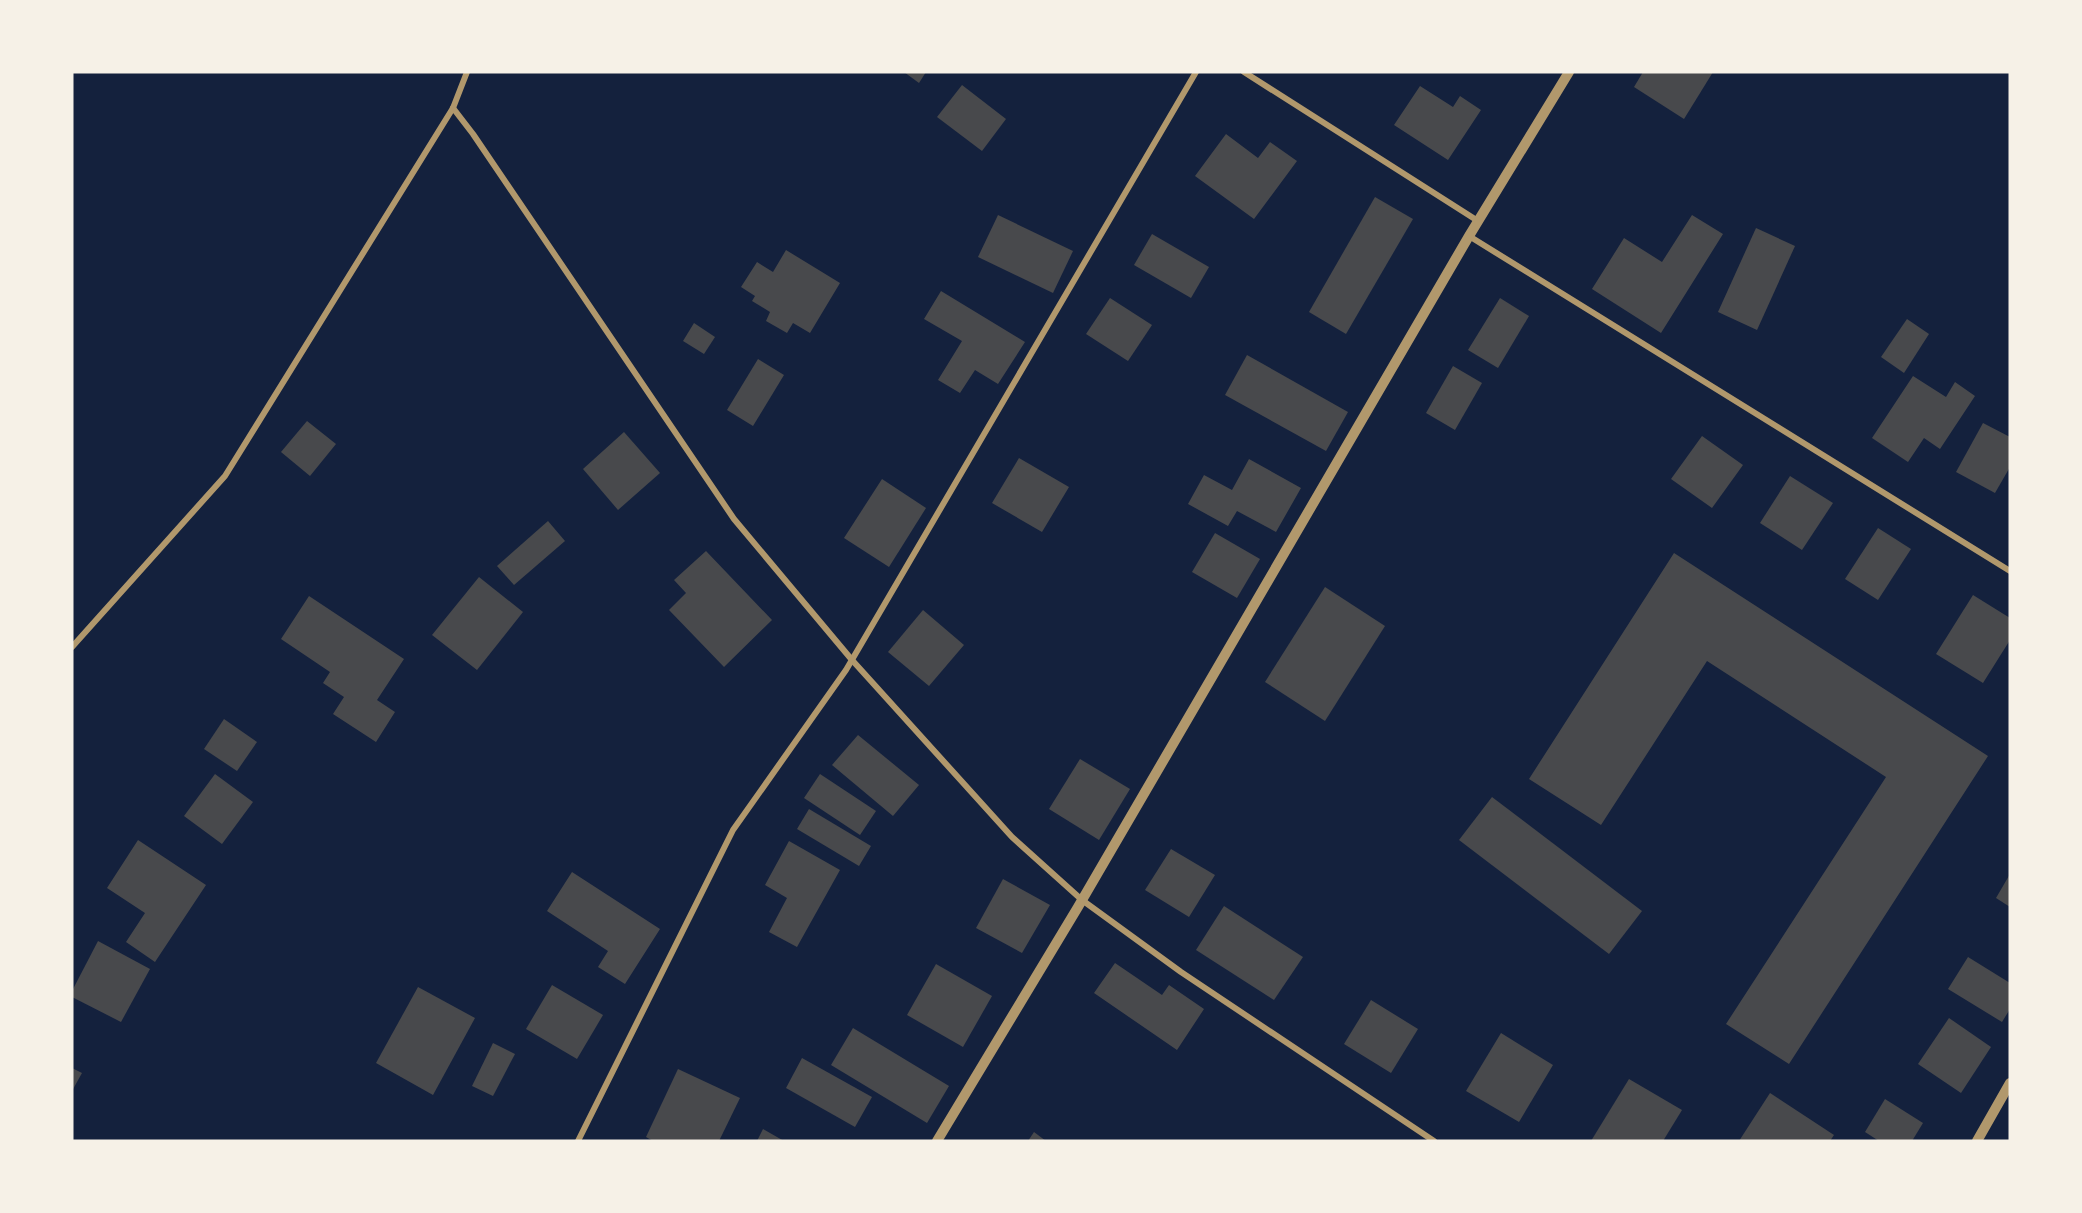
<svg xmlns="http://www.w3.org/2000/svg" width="2082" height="1213" font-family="'Noto Sans',sans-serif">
<rect width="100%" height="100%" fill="#14213d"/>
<g fill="#48494c">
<polygon points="904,72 926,72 919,83"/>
<polygon points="1643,72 1713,72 1684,119 1634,87"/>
<polygon points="962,85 1006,119 982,151 937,117"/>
<polygon points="1420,86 1453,107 1460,96 1481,110 1448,160 1394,125"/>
<polygon points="1226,134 1258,158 1270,142 1297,161 1254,219 1195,176"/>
<polygon points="1375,197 1413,219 1346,334 1309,312"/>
<polygon points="998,215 1073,251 1053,293 978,257"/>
<polygon points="1692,215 1723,234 1661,333 1592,289 1624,238 1662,262"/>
<polygon points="1756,228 1795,246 1757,330 1718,312"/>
<polygon points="1152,234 1209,267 1191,298 1134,265"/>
<polygon points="786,250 840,283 810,333 793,323 787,333 766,321 770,312 752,301 755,296 741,287 757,262 773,272"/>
<polygon points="941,291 1025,342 998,384 975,370 960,393 938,380 962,341 924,319"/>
<polygon points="1110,298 1152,325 1128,361 1086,334"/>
<polygon points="1500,298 1529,316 1498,368 1468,350"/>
<polygon points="1907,319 1929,334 1904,373 1881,357"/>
<polygon points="694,323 715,337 704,354 683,341"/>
<polygon points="1247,355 1348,412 1326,451 1225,395"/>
<polygon points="758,359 784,375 753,426 727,410"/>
<polygon points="1453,366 1482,383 1455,430 1426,413"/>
<polygon points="1913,376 1946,397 1955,382 1975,396 1940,449 1924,438 1908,462 1872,438"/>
<polygon points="307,421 336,444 310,476 281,452"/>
<polygon points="1983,423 2010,437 2010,467 1995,493 1956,472"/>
<polygon points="624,432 660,473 618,510 583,469"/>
<polygon points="1702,436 1743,465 1712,508 1671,479"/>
<polygon points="1019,458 1069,487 1042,532 992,503"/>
<polygon points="1249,459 1301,488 1276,532 1237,511 1228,526 1188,504 1204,475 1232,490"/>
<polygon points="1790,476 1833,503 1802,550 1760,523"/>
<polygon points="882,479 926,508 889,567 844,538"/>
<polygon points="548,521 565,541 514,585 497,566"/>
<polygon points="1878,528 1911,549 1878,600 1845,579"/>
<polygon points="1215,533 1260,559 1237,598 1192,572"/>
<polygon points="706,551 772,620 724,667 669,610 686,593 674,580"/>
<polygon points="1674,553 1988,756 1789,1064 1726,1024 1886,777 1707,661 1601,825 1529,779"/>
<polygon points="479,577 523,612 477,670 432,635"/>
<polygon points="1325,587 1385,626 1325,721 1265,682"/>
<polygon points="1973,595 2010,618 2010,640 1983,683 1936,654"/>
<polygon points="309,596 404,659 377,700 395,712 376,742 333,714 344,697 323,683 330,672 281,639"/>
<polygon points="923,610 964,645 929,686 888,652"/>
<polygon points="224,719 257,742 237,771 204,749"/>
<polygon points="858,735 919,785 893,816 832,765"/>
<polygon points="1080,759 1130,789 1099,840 1049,809"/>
<polygon points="215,774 253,802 222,844 184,816"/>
<polygon points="820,774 876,811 860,835 804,798"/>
<polygon points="1492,797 1642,911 1609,954 1459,840"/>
<polygon points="809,809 871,846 859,866 797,829"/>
<polygon points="138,840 206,885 155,962 126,942 145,913 107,888"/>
<polygon points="789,841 840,870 797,947 769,932 787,898 765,885"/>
<polygon points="1171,849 1215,875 1189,917 1145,890"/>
<polygon points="572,872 660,929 625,984 598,967 608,951 547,911"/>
<polygon points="2010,874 2010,907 1996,898"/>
<polygon points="1003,879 1050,905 1022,953 976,928"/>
<polygon points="1224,906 1303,957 1274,1000 1196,950"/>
<polygon points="98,941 150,969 121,1022 72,997 72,991"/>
<polygon points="1968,957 2010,983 2010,1009 2002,1022 1948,989"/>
<polygon points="1115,963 1162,995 1169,985 1204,1009 1177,1050 1094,993"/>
<polygon points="936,964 992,996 963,1047 907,1015"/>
<polygon points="552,985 603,1015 577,1059 526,1029"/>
<polygon points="418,987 475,1018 433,1095 376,1063"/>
<polygon points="1371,1000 1418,1029 1391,1073 1344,1044"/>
<polygon points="1949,1018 1991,1047 1961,1093 1918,1064"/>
<polygon points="853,1028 949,1086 927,1123 831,1065"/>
<polygon points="1501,1033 1553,1065 1519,1122 1466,1091"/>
<polygon points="493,1043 515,1054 493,1096 472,1086"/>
<polygon points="802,1058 872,1097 855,1127 786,1088"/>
<polygon points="72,1068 82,1073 72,1091"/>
<polygon points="678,1069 740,1098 719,1141 653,1141 646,1137"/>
<polygon points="1629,1079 1682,1110 1663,1141 1591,1141"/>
<polygon points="1770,1093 1834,1135 1830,1141 1739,1141"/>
<polygon points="1885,1099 1923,1123 1912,1141 1879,1141 1865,1132"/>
<polygon points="763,1129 784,1141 757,1141"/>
<polygon points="1034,1132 1046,1141 1028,1141"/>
</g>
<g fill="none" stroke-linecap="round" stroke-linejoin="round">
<g stroke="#b1986c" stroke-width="6">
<polyline points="1244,72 1478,221"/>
<polyline points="453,108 473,134 734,519 852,660 1012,837 1082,900 1181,972 1434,1141"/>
<polyline points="1469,236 2010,571"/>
<polyline points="72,647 225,476 453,108 467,72"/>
<polyline points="578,1141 733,830 846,670 1196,72"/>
</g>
<g stroke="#b1986c" stroke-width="10">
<polyline points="937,1141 1078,907 1469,236 1569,72"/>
<polyline points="1977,1141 2010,1083"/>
</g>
</g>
<rect width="2082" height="1213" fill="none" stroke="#f6f1e7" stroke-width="147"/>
</svg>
